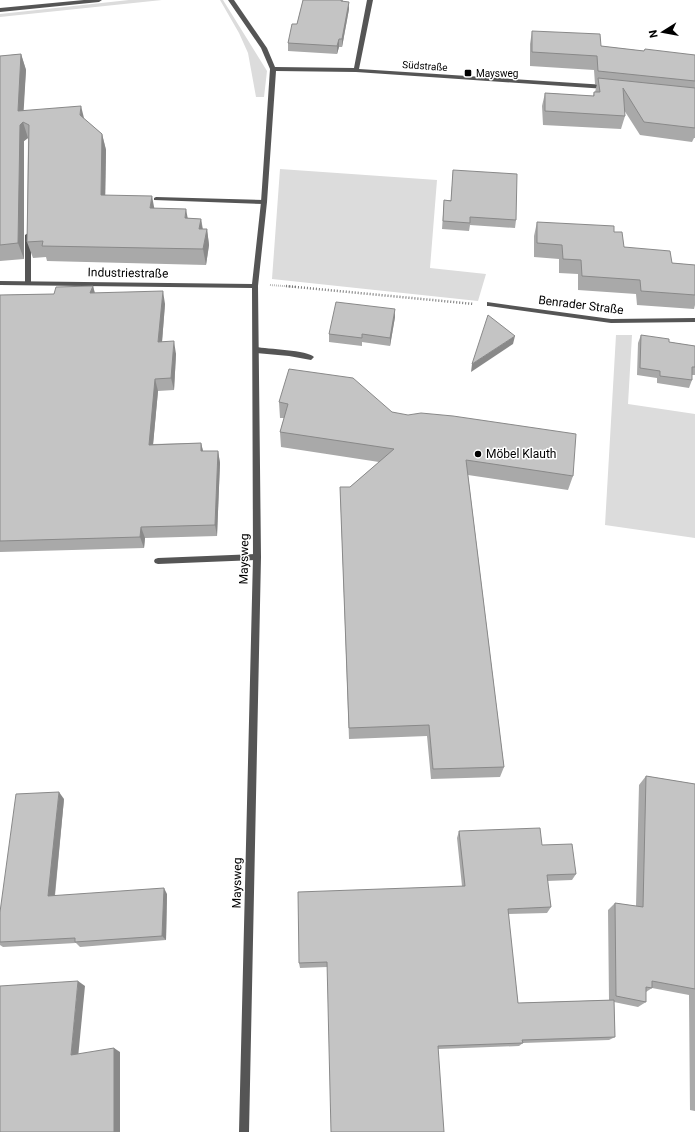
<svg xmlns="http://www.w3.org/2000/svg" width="695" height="1132" font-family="Roboto,sans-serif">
<rect width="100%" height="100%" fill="#fff"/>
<g fill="#dcdcdc">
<polygon points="129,0 162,0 0,17 0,14"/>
<polygon points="220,0 223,0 267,71 264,97 256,97 248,53 239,33"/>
<polygon points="280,169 437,180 430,268 486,274 478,301 272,279"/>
<polygon points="616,335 632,335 628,404 695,414 695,538 605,525"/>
</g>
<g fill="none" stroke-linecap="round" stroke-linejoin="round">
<polyline stroke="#777" stroke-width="2" stroke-dasharray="0.5 1.5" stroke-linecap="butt" points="270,285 296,287"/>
<polyline stroke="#777" stroke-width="2.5" stroke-dasharray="1 2" stroke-linecap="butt" points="286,286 474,304"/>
<g fill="#555" fill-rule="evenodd">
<polygon points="156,197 264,200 267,202 264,204 154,200 154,198"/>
<polygon points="28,233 31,235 31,282 28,284 25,282 25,235"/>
<path d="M256 347C267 349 308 350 314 357L311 360 289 356 256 353 253 350Z"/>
<polygon points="257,554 260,555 261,557 260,559 257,560 158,564 155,563 154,561 155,559 158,558"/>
</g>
<g fill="#555" fill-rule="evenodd">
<polygon points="84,0 102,0 99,2 0,12 0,8"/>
<polygon points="228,0 234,0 267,48 275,67 354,68 367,0 373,0 359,69 606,85 609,87 606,89 356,72 276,71 267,202 258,286 261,557 249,1132 239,1132 253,557 252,288 0,285 0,281 252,284 261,202 270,69 261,48"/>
<polygon points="487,302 611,319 695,318 695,322 611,323 489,306 487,306"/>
</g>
</g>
<g fill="#a9a9a9">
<polygon points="303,0 343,0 343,1 349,9 342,47 339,47 337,54 288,51 288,43 297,24"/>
<polygon points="532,31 601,46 644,51 695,55 695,138 694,138 692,142 640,135 624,110 625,116 621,129 543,125 542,106 545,93 593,96 594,92 595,92 597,84 595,84 594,70 530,66 530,44"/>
<polygon points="21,54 26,70 23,110 83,118 102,134 106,150 105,195 188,218 201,219 203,229 207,229 209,245 206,265 47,261 46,257 33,258 27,242 28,138 24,141 24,259 0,261 0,56"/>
<polygon points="453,170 516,220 515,228 470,225 469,231 442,229 444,200 451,200"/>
<polygon points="537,222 614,232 624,247 672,263 695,265 695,305 694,309 637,305 636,294 578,290 578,274 559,273 559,259 534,257 534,236"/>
<polygon points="93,286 95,293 165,304 162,342 176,354 174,390 158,391 153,444 201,443 203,451 218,451 220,463 217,536 145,538 144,548 0,552 0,295 54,294"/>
<polygon points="395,317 390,346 362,342 362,346 329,342 329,334"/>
<polygon points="641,335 669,342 695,346 695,375 692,375 692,380 689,388 657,383 657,378 637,375 638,343"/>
<polygon points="279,402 392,412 573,476 568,490 468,475 504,767 500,777 431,779 427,736 349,739 340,487 350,487 379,462 281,447 280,432 284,418 280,418"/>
<polygon points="646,776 695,784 695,1111 690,1110 689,995 652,988 646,992 646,1002 638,1007 614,1002 615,1037 609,1040 523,1043 519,1046 438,1049 327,967 300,968 299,963 462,886 457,838 459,831 542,845 576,874 572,880 547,881 551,907 547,913 508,914 518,1003 609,1000 608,910 615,903 636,906 639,785"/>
<polygon points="64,799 55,896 167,894 166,940 80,947 76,943 3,947 0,945 0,912"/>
</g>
<g fill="#898989">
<polygon points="349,2 349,9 342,47 342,39"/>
<polygon points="339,39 339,47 337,54 337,46"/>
<polygon points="21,54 26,70 23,122 28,138 24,141 24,259 18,243 18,111"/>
<polygon points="81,106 85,122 80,115"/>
<polygon points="102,134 106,150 105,210 101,195"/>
<polygon points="152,196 155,212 150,208"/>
<polygon points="186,209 189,225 185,218"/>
<polygon points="201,219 203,234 199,229"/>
<polygon points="207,229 209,245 206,265 203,249"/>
<polygon points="93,286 96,299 90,293"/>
<polygon points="163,291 165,304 161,354 158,342"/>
<polygon points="395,309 395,317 390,346 390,338"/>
<polygon points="515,336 513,344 471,372 472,364"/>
<polygon points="174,341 176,354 174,390 171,378"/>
<polygon points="155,379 158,391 152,456 149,445"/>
<polygon points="201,443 204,455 201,451"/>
<polygon points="218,451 220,463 217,536 215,525"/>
<polygon points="141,527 145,538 144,548 140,537"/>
<polygon points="59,792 64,799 54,902 48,896"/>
<polygon points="164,888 167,894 166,940 162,936"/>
<polygon points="78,981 85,986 78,1058 71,1055"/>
<polygon points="114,1048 120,1052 120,1132 114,1132"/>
</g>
<g fill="#c4c4c4" stroke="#898989">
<polygon points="303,0 341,0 341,1 349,2 342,39 339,39 337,46 288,43 292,24 297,24"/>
<polygon points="532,31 600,34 601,46 644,51 645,49 695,55 695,81 598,71 597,56 532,52"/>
<polygon points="21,54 18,111 81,106 80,115 102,134 101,195 152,196 150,208 186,209 185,218 201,219 199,229 207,229 203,249 42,246 43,241 27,242 29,125 23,122 20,125 18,243 0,245 0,56"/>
<polygon points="598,78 695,88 695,128 644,122 623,88 625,116 545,111 545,93 594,96 594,92 600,92"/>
<polygon points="453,170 517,174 516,220 470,217 470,223 443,221 444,200 451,201"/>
<polygon points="537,222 614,226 614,232 622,232 624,247 670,251 672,263 695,265 695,295 641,291 640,280 582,276 581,260 563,259 562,245 537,243"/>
<polygon points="93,286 90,293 163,291 158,342 174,341 171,378 155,379 149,445 201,443 201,451 218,451 215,525 141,527 140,537 0,541 0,295 54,294 56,287"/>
<polygon points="336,302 395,309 390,338 362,334 362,338 329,334"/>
<polygon points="488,315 515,336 472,364"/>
<polygon points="641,335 669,339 669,342 695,346 695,367 692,367 692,380 660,376 660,371 640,368"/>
<polygon points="289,369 353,378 392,412 408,415 421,413 453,416 576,434 573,476 466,460 504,767 433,769 429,725 349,728 340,487 350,487 394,449 280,432 288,404 279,402"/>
<polygon points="646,776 695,784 695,989 652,981 652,988 646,987 646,1002 616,996 615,903 643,907"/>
<polygon points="59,792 48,896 164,888 162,936 75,942 75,938 0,942 0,912 16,794"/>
<polygon points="540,828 542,845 572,844 576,874 547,875 551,907 508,909 518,1003 614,1000 615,1037 522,1040 523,1043 438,1046 444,1132 331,1132 327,962 299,963 298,892 465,886 459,831"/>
<polygon points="78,981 71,1055 114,1048 114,1132 0,1132 0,986"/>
</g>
<g fill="#000" stroke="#fff" stroke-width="1.5">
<rect x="464" y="69" width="8" height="8" rx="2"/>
<circle cx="478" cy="454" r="4"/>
</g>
<g text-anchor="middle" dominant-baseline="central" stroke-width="3" stroke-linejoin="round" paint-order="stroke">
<g font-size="10" fill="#000" stroke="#fff">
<text transform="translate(425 66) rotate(4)">Südstraße</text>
</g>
<g font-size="10" fill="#000" stroke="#fff" text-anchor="start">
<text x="476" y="73">Maysweg</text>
</g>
<g font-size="12" fill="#000" stroke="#fff">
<text transform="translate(128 273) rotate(1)">Industriestraße</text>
<text transform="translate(581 305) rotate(7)">Benrader Straße</text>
<text transform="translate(244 559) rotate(-89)">Maysweg</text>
<text transform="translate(237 883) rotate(-89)">Maysweg</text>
</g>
<g font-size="12" fill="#000" stroke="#fff" text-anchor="start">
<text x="486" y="454">Möbel Klauth</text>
</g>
</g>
<g transform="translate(663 32) rotate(259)" stroke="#ffffff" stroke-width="3" paint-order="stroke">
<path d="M0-3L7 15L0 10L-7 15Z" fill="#000000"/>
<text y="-6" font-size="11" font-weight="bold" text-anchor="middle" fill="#000000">N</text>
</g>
</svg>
